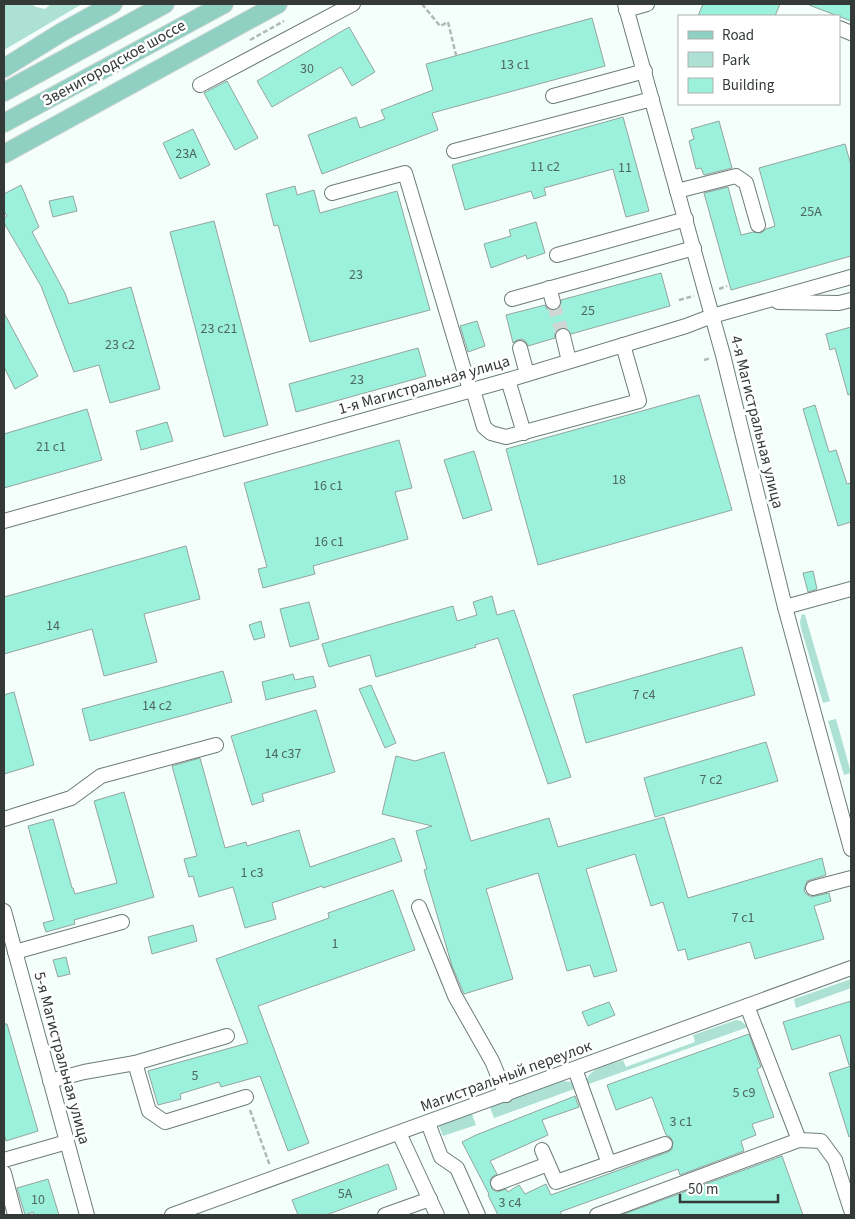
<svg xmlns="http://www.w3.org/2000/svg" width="855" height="1219" font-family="'Source Sans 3',sans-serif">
<rect width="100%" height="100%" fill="#f4fefb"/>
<g fill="#ace1d3">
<polygon points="4,4 31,4 36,7 45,9 51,4 82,4 4,50"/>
<polygon points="802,614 805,615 830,701 823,703 801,628 800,622"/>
<polygon points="836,719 851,773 844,775 828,721"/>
<polygon points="851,979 851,988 796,1008 794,999"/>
<path d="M736 1020 741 1021 748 1027 586 1085C586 1067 610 1065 623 1060L626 1067 695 1042 693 1035Z"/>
<polygon points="563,1081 571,1082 577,1088 494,1118 490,1107"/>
<polygon points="472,1114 476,1125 443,1136 439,1126"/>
</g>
<g fill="#9cf1dc" stroke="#94a49f">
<polygon points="703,4 780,4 775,16 698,16"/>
<polygon points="810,4 851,4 851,21 809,5"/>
<polygon points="592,18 605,66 432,113 438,130 322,174 308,135 356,117 360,128 385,119 381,110 433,90 426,64"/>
<polygon points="349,27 375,72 352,86 341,67 272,107 257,81"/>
<polygon points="227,81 258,138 235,150 204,93"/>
<polygon points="623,117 649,211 626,217 613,169 544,188 546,195 534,199 531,191 465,210 452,165"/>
<polygon points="719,121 732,168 704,175 701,168 696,169 689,141 694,139 691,129"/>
<polygon points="193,129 210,165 180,179 163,143"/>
<polygon points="845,144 851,165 851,256 731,290 704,193 728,187 741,235 753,232 761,233 766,229 775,226 759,168"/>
<polygon points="21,185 39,227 32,232 65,293 69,304 131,287 160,389 110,403 99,365 74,372 41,286 4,223 4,219 7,216 4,211 4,194"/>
<polygon points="295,186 297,195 314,190 320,213 397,191 430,310 310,342 278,225 274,226 266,194"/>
<polygon points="73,196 77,211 53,217 49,201"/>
<polygon points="214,221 268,425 224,437 170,232"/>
<polygon points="536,222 545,253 527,259 526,255 491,268 484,244 511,236 509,230"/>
<polygon points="661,273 670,306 571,334 566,328 560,328 555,333 555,338 528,346 526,342 522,339 517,340 513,343 506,315 545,305 547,309 555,310 560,308 561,300"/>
<polygon points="4,313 38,376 15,389 4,367"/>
<polygon points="477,321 485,346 468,352 460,326"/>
<polygon points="851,327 851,394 848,395 835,348 830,350 826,334"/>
<polygon points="418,348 426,376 296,412 289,384"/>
<polygon points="699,395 732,510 538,565 506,449"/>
<polygon points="815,405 829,452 836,450 847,484 851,483 851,522 838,526 803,409"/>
<polygon points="87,409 102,460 4,488 4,434"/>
<polygon points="167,422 173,441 141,450 136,431"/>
<polygon points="399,440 412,488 395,492 408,539 313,566 315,574 263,588 258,569 267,567 244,483"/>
<polygon points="474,451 492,510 463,519 444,460"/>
<polygon points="186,546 200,599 144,614 157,662 104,676 92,629 4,654 4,597"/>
<polygon points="813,571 817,589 808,592 803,573"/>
<polygon points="492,596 497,615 514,610 571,777 548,784 498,638 475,645 476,647 376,677 370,655 329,667 322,644 453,606 457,621 477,615 473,602"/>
<polygon points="309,602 319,639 290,647 280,609"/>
<polygon points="261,621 265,637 254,640 249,625"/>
<polygon points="742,647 755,695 586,743 573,695"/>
<polygon points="223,671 232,702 90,741 82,709"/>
<polygon points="293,674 295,680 313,676 316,687 266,700 262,682"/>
<polygon points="371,685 396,743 385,748 359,689"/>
<polygon points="14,692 34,765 4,774 4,695"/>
<polygon points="316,710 335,772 262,794 264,801 252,805 231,736"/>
<polygon points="766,742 778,781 655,817 644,778"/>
<polygon points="444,752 471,841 549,818 558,847 664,817 688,898 822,858 826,875 807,881 804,890 806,894 811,897 829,893 831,901 814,906 824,939 755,959 750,942 688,960 685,949 678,951 663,902 651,906 635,854 586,869 617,971 594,977 590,965 567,971 538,873 486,889 513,979 464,994 452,966 424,870 427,869 416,831 432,826 382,814 396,756 415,761"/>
<polygon points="200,758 225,848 246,842 247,846 299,830 310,867 394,838 402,861 323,888 322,886 272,903 276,919 245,928 233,887 199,897 193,876 189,877 184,859 197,856 172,766"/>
<polygon points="124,792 154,897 74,920 75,924 46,932 43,923 54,920 28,826 53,819 72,888 73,888 75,894 117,883 94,801"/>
<polygon points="393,890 415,950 258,1006 309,1143 288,1151 260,1076 221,1087 219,1082 180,1094 181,1099 158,1105 148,1071 248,1043 216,959 329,918 328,913"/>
<polygon points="193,925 197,941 152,954 148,937"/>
<polygon points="66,957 70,974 58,977 53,960"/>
<polygon points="851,1001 851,1065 849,1065 840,1035 792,1050 783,1022"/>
<polygon points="609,1002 615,1015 588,1026 582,1012"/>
<polygon points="4,1024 7,1024 38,1131 6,1141 4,1134"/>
<polygon points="749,1034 761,1067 757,1069 774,1117 752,1124 756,1135 741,1141 744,1151 680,1175 678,1169 560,1212 562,1215 498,1215 488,1195 489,1194 462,1142 476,1135 575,1096 579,1107 542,1120 548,1135 490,1161 497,1174 492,1177 490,1181 492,1189 497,1192 506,1189 508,1192 519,1185 525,1194 546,1184 551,1195 668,1152 672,1149 673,1142 670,1137 666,1135 652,1097 616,1110 607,1085"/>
<polygon points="851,1066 851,1136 849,1137 829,1073"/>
<polygon points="782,1156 803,1215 621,1215"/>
<polygon points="388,1164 397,1189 326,1215 298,1215 292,1200"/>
<polygon points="48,1179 59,1215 34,1215 33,1212 25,1215 17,1188"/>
</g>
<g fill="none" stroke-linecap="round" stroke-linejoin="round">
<polyline stroke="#ced7d4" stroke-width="14" stroke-dasharray="14 7" stroke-linecap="butt" points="553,302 563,336"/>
<g stroke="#6d7c78" stroke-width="16">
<g id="minor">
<polyline points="625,4 723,355 785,607 851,849"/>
<polyline points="626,10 647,4"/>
<polyline points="839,28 851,33"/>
<polyline points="200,85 353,4"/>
<polyline points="553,96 645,71"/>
<polyline points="454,151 652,99"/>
<polyline points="677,191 736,176 746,183 758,225"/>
<polyline points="332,193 405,173 470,390"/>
<polyline points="557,255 686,219"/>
<polyline points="549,288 553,302"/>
<polyline points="512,299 694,248"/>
<polyline points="778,302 839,303 851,300"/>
<polyline points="563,336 569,361"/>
<polyline points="520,348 527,374"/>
<polyline points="508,380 524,433"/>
<polyline points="473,390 484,427 491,433 506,437 639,401 623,345"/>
<polyline points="4,521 508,380 686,326 712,316 851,277"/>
<polyline points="785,607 851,589"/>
<polyline points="4,819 71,798 101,776 216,745"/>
<polyline points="813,888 851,878"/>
<polyline points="419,907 455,996 492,1061 506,1095"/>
<polyline points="4,911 87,1215"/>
<polyline points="15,952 122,922"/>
<polyline points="747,1006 799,1140"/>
<polyline points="135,1063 149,1111 165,1122 246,1097"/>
<polyline points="575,1069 609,1164"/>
<polyline points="50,1081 84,1072 135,1063 227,1036"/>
<polyline points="428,1123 441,1157 457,1168 478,1215"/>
<polyline points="399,1133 437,1215"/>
<polyline points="542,1150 556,1182 665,1144"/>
<polyline points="4,1160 67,1142"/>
<polyline points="4,1173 15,1215"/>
<polyline points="498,1183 548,1164"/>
<polyline points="172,1215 851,968"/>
<polyline points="385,1215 430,1199"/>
<polyline points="597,1215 799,1140 821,1141 835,1160 851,1210"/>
</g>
</g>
<g stroke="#d6d8d7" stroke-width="20">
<g id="major">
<polyline points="4,68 62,32 113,4"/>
<polyline points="4,92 165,4"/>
<polyline points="4,123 224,4"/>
<polyline points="4,154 278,4"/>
</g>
</g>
<g stroke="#b1b9b7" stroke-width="2.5" stroke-dasharray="5 2.5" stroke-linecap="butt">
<polyline points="422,4 440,26 448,22 456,55"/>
<polyline points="250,40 284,21"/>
<polyline points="719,289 727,286"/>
<polyline points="679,300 694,296"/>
<polyline points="736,352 744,349"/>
<polyline points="704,360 711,358"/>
<polyline points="250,1110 270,1166"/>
</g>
<use href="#minor" stroke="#fff" stroke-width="14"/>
<use href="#major" stroke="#8fd0c2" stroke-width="18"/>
</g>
<g text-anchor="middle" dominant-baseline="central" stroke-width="5" stroke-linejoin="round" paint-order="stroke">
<g font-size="14" fill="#4e6861">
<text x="515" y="65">13 с1</text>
<text x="307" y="69">30</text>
<text x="186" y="154">23А</text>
<text x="545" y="167">11 с2</text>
<text x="625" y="168">11</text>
<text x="811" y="212">25А</text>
<text x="356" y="275">23</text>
<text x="588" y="311">25</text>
<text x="219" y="329">23 с21</text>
<text x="120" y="345">23 с2</text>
<text x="357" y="380">23</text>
<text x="51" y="447">21 с1</text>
<text x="619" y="480">18</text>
<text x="328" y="486">16 с1</text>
<text x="329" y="542">16 с1</text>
<text x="53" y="626">14</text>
<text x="644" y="695">7 с4</text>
<text x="157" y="706">14 с2</text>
<text x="283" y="754">14 с37</text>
<text x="711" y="780">7 с2</text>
<text x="252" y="873">1 с3</text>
<text x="743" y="918">7 с1</text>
<text x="335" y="944">1</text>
<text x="195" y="1076">5</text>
<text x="744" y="1093">5 с9</text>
<text x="681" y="1122">3 с1</text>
<text x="345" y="1194">5А</text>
<text x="38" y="1200">10</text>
<text x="510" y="1203">3 с4</text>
</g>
<g font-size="16" fill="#343a38" stroke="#fff">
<text transform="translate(114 63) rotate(-29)">Звенигородское шоссе</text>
<text transform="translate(424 385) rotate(-16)">1-я Магистральная улица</text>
<text transform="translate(757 422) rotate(76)">4-я Магистральная улица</text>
<text transform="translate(62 1058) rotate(75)">5-я Магистральная улица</text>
<text transform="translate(506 1076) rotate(-20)">Магистральный переулок</text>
</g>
</g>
<rect width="855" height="1219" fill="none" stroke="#343a38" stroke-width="10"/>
<rect x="678" y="15" width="162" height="90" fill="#ffffff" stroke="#aeb0af"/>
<rect x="688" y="31" width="25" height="8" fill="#8fd0c2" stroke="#aeb0af"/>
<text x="722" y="40" font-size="15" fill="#343a38">Road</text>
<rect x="688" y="52" width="25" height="15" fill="#ace1d3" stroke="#aeb0af"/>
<text x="722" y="65" font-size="15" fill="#343a38">Park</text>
<rect x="688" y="78" width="25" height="15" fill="#9cf1dc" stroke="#aeb0af"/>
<text x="722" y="90" font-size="15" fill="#343a38">Building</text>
<path d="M680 1194v8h98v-8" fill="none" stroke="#343a38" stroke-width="2.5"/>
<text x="688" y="1194" font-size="15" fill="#343a38" stroke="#ffffff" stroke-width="4" paint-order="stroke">50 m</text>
</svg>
